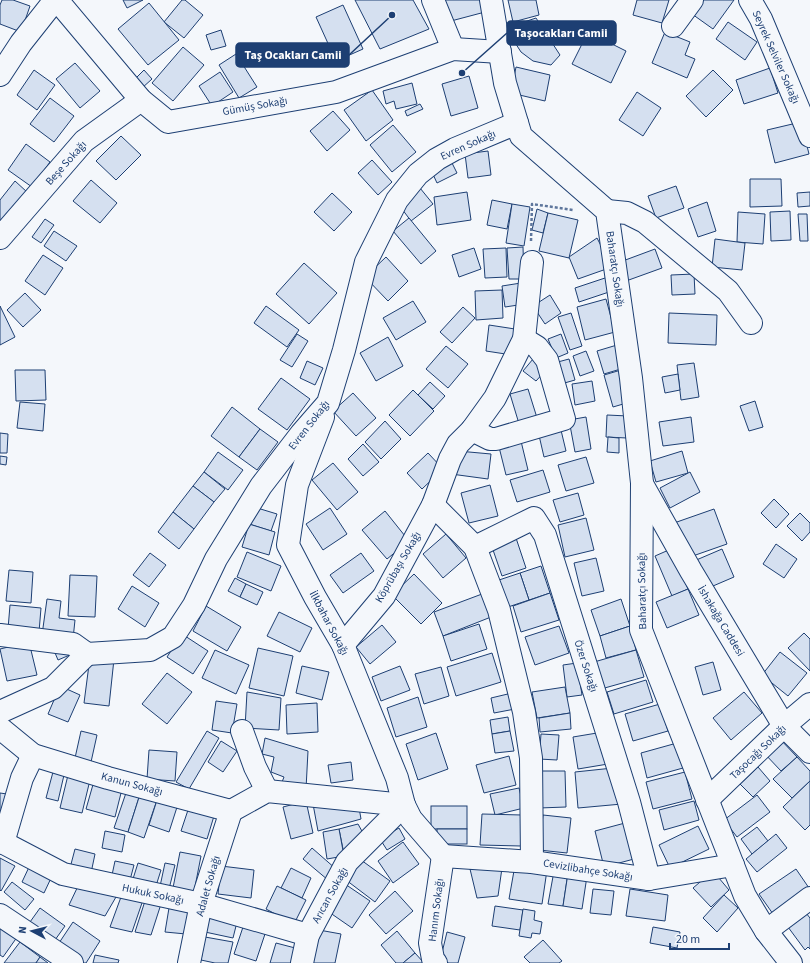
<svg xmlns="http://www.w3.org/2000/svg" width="810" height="963" font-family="'Source Sans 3',sans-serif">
<rect width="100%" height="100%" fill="#f4f7fb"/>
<g fill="#d5e0f0" stroke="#1d3f73">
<polygon points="2,0 13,0 30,6 21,32 0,24 0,5"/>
<polygon points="123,0 143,0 127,8"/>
<polygon points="182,0 185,0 203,15 184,38 164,22"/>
<polygon points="355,0 413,0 429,29 380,49"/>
<polygon points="445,0 482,0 485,12 451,21"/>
<polygon points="508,0 536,0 539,15 513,22"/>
<polygon points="637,0 669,0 662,23 633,15"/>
<polygon points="702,0 734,0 713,29 692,14"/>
<polygon points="149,3 179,40 148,65 118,29"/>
<polygon points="343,5 363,49 336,61 316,17"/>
<polygon points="536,18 560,55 551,65 533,61 521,52 512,38 509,27"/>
<polygon points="728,22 757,42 745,60 716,39"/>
<polygon points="221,30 226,46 211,50 206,35"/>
<polygon points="588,32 626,51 611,83 572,64"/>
<polygon points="665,32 690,42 685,55 695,59 687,78 652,63"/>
<polygon points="183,47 204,65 173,101 152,83"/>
<polygon points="236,54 257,87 239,98 219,65"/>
<polygon points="75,63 100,91 80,108 56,79"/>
<polygon points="516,67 550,75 545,101 511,93"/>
<polygon points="770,68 778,93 744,104 736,80"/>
<polygon points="34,70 55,85 37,110 17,95"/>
<polygon points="144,70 152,79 142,88 135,79"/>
<polygon points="713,70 733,90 706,117 686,96"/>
<polygon points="220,72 233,92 212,106 199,86"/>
<polygon points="469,76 478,108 451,116 442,84"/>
<polygon points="412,83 417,104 396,109 394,101 386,104 383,91"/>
<polygon points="372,90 393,120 366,141 344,110"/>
<polygon points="637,92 661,108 643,136 619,120"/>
<polygon points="50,98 74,116 54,142 30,124"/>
<polygon points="420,104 423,109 407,116 405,111"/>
<polygon points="333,111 350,130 327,151 310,131"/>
<polygon points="801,122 809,154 775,163 767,130"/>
<polygon points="393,125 416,152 392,172 370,145"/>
<polygon points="121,136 141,155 116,180 96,161"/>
<polygon points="26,144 50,162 32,187 8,170"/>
<polygon points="488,151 491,175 468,178 465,154"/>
<polygon points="372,160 392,182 378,195 358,173"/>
<polygon points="451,161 457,173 437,183 431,170"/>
<polygon points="750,179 781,179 782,206 750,207"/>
<polygon points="91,180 117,203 100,223 73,201"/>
<polygon points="15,181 27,192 0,226 0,200"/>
<polygon points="676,186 684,208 656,218 648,196"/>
<polygon points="420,188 433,204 411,221 399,205"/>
<polygon points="467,192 471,220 437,225 434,197"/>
<polygon points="810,192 810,206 798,207 797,193"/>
<polygon points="332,193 352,212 334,231 314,212"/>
<polygon points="492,200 512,204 507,229 487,225"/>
<polygon points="707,202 716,231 698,237 688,209"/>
<polygon points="512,204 530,207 524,246 506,243"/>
<polygon points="537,209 548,213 543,233 532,230"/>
<polygon points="790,211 791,240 771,241 770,212"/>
<polygon points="738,212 765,214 763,244 737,242"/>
<polygon points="548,213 578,220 569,258 539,251"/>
<polygon points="798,214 807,214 808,241 800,241"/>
<polygon points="409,218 436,251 421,264 393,231"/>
<polygon points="45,219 54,225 41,243 32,237"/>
<polygon points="54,231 77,246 66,261 44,246"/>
<polygon points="597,238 612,267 578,279 569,257"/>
<polygon points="715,239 745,243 742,270 712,267"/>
<polygon points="523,247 524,279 509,279 507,248"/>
<polygon points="474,248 481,269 459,277 452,255"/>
<polygon points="506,248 507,277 485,278 483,249"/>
<polygon points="655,249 662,268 626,281 620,262"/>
<polygon points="43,255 63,268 45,295 25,281"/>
<polygon points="386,257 408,281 388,301 365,277"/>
<polygon points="304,263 337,293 309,324 276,294"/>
<polygon points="694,274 695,294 672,295 671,275"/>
<polygon points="608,277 612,291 579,302 575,288"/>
<polygon points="521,283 525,304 505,307 502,286"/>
<polygon points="502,290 503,318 476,320 475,291"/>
<polygon points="25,293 41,310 23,327 7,310"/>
<polygon points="550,295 561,313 545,324 533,306"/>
<polygon points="606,299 615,332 585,340 577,307"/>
<polygon points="413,301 426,322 396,340 383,318"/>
<polygon points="0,306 15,337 0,345"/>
<polygon points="266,306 299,330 287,347 254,323"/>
<polygon points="463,307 475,318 452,343 440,332"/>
<polygon points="571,313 582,346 570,350 558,317"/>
<polygon points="669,313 717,315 716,345 668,343"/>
<polygon points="489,325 515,329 512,355 486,351"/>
<polygon points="297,334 308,341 292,367 280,360"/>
<polygon points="561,334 568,353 556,358 548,339"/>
<polygon points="388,337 403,366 376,381 360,353"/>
<polygon points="617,345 624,368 604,374 597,351"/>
<polygon points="446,346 468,364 448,388 426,369"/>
<polygon points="586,351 594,371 580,376 573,356"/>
<polygon points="533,359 546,370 536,381 523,371"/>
<polygon points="569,359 575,380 561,384 554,363"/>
<polygon points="307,361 323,368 315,385 300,378"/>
<polygon points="694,363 699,397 681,400 677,365"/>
<polygon points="15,370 45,370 46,400 16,401"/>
<polygon points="621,370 630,402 613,407 604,375"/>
<polygon points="678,374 680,390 665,393 662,377"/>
<polygon points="281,378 310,399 287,430 258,409"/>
<polygon points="592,381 595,401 575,405 572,384"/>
<polygon points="430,382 445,396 433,409 418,395"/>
<polygon points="528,389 538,421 520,427 510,394"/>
<polygon points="413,390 434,411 410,436 389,415"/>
<polygon points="353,393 376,418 356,436 333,411"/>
<polygon points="755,401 763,427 749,431 740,406"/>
<polygon points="20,402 45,404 43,431 17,428"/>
<polygon points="232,407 260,429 239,457 211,436"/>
<polygon points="607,415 628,416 627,438 606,437"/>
<polygon points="586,417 591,449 575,452 569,420"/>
<polygon points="691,417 694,442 663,446 659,422"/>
<polygon points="385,421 401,439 381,459 365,442"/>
<polygon points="560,426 566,451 544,457 538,431"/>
<polygon points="260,429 278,442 257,470 239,457"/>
<polygon points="0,433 8,434 7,453 0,453"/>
<polygon points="520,437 528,470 506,475 498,443"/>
<polygon points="608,437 619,438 619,453 607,452"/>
<polygon points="363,444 379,462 363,476 348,459"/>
<polygon points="458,451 491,454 488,479 451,474"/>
<polygon points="682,451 688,473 656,482 650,461"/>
<polygon points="218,452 243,470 228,490 204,472"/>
<polygon points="428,453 443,469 422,489 407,473"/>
<polygon points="0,456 7,457 6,465 0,464"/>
<polygon points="586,457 594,483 566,491 558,465"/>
<polygon points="333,463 358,492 337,510 312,480"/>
<polygon points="543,470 550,492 517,502 510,480"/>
<polygon points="204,472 225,489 214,502 193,486"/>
<polygon points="690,472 700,492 670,508 660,488"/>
<polygon points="490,485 498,516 469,523 461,493"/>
<polygon points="193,486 214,502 194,529 173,512"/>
<polygon points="578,493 584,515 560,522 553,500"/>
<polygon points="774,499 789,514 776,528 761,513"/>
<polygon points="254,507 277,514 271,531 249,524"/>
<polygon points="330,508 347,534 323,550 306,524"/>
<polygon points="714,509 727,544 687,558 674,523"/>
<polygon points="385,511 409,541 387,559 362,530"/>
<polygon points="173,512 194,529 179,549 158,532"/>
<polygon points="800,513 810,523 810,532 802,541 787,526"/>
<polygon points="586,518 594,550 565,557 558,525"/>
<polygon points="249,524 275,532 269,555 242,547"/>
<polygon points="446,534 466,558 443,578 423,554"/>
<polygon points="516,538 526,568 502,576 492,547"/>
<polygon points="776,544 797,559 784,578 763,564"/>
<polygon points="671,549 688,589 672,596 655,556"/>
<polygon points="722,549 734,577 706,589 694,561"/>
<polygon points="247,552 281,566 271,591 237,577"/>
<polygon points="150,553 166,565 149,587 133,575"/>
<polygon points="361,553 374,571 343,593 330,575"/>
<polygon points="596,558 604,591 582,596 574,563"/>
<polygon points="541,566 550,593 529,600 520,573"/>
<polygon points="9,570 33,572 31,603 6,601"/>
<polygon points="520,573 529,600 508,607 499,580"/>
<polygon points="414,574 442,603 421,624 392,595"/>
<polygon points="70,575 97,576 95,617 68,616"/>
<polygon points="235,578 246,584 240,597 228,591"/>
<polygon points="246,584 263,592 257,605 240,597"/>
<polygon points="132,586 159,603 145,627 118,609"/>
<polygon points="688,589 699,615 667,628 656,602"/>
<polygon points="550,593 559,620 521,632 513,606"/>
<polygon points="482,594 491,617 443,636 434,612"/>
<polygon points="47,599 61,601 59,618 75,620 73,639 42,635"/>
<polygon points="621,599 630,626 600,636 591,610"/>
<polygon points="10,605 41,608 39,632 8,629"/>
<polygon points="206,606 241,627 227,651 193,631"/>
<polygon points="279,612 312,628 300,652 267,636"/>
<polygon points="479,624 487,649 451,661 443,636"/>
<polygon points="382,625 396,642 370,664 356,647"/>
<polygon points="559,626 569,653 535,665 525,637"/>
<polygon points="630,626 636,650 606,658 600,636"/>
<polygon points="804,633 810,639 810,671 788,648"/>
<polygon points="182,634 208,651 193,674 167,657"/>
<polygon points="29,642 37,675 7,681 0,649"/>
<polygon points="53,648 72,654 58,660"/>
<polygon points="258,648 293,656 284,696 249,688"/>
<polygon points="215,650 249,665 236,694 202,678"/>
<polygon points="636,650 644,677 601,689 594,662"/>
<polygon points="780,652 807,673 788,696 762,675"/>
<polygon points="492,653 501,682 456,696 447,667"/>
<polygon points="90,657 114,659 109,706 84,703"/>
<polygon points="713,662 721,690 703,695 695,667"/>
<polygon points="577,663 582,695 567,697 563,665"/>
<polygon points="302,666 329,672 322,700 296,693"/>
<polygon points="400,666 410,690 381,701 372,677"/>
<polygon points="441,667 449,696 424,704 415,674"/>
<polygon points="167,673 192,692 167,724 142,704"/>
<polygon points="646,680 653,702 614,714 607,692"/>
<polygon points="60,686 80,695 68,722 48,714"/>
<polygon points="565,687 570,713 537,718 532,692"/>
<polygon points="247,692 281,698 279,730 245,728"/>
<polygon points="744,692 762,713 731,740 713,718"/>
<polygon points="512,693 515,709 494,713 491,698"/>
<polygon points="418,697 427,727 396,737 387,708"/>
<polygon points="216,701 237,704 232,733 212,730"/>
<polygon points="317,703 318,732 287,734 286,705"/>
<polygon points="660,704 668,731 633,741 625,714"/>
<polygon points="570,713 571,729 540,732 539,718"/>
<polygon points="508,717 510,731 492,734 490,720"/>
<polygon points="81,731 97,735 91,762 75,758"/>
<polygon points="207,731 219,738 189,789 176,782"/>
<polygon points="510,731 514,751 495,753 492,734"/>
<polygon points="603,732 608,764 578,769 573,737"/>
<polygon points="436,733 448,769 418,780 406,744"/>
<polygon points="541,734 559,735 557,760 539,759"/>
<polygon points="265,738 308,751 306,789 282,782 284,777 271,772 274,757 262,754"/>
<polygon points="779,738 797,757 781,771 764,753"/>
<polygon points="221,741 237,751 223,772 208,762"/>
<polygon points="677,743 683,768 647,778 641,753"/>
<polygon points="149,750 177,752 175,781 147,779"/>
<polygon points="509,756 516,785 484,793 476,765"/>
<polygon points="797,757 810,771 810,781 792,798 773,779"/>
<polygon points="351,762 353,780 331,783 328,765"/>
<polygon points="758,767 770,781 753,797 740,784"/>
<polygon points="613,768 622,804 578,808 575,772"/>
<polygon points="539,771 565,771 566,807 539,808"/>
<polygon points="53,772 64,775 58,801 46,798"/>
<polygon points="685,772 692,799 653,809 646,782"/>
<polygon points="68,775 90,780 82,813 60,808"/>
<polygon points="94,781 122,789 115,817 86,809"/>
<polygon points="810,781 810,825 805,830 783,807"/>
<polygon points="128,787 141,791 128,832 114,828"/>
<polygon points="519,788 524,808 495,815 490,794"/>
<polygon points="141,791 158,797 144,838 128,832"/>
<polygon points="0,793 7,794 0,819"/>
<polygon points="757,795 770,812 737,837 724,820"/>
<polygon points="158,797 178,804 169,832 149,825"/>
<polygon points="306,801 313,833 291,839 283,807"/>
<polygon points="694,801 699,820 664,830 659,810"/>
<polygon points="358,802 361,819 318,831 313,804"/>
<rect x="431" y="806" width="36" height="23"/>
<polygon points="189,807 214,816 207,839 181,831"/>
<polygon points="482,814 522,815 521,846 480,845"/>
<polygon points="543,815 571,818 567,853 539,850"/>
<polygon points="625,823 634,859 604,867 595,831"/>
<polygon points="358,824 363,833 344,854 339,829"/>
<polygon points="698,826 709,849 670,868 659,845"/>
<polygon points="757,827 768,841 752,854 741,839"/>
<polygon points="399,828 405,839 387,850 380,839"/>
<polygon points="339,829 344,856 327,859 323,832"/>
<rect x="437" y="829" width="30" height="15"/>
<polygon points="105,831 125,835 122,852 102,848"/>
<polygon points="776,834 787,848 757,872 746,859"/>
<polygon points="403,842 419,864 393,883 378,861"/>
<polygon points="312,848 336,869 328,880 303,859"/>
<polygon points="75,849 95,854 91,873 70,868"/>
<polygon points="180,852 201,856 193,897 172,893"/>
<polygon points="0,858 15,866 1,891 0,890"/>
<polygon points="361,860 390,881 375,902 346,880"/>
<polygon points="115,861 134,865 130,880 112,875"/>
<polygon points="138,863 161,870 155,889 132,882"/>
<polygon points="165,863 175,865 168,893 159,891"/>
<polygon points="30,865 52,876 44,893 22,882"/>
<polygon points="515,865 547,870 542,904 509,899"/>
<polygon points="221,866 254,870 251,898 218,894"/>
<polygon points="291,868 311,878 302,898 281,888"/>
<polygon points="502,868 498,896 477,898 470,869"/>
<polygon points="796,869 809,888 773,914 759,894"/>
<polygon points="554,871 568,873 563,906 548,904"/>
<polygon points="713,871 729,890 711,907 693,888"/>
<polygon points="568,873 587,876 582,909 563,906"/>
<polygon points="12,882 34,899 25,910 4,892"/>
<polygon points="79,884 116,897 105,916 69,905"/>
<polygon points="345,884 370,901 352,928 326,910"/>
<polygon points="277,886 306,900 294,924 266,909"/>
<polygon points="593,889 614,891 611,915 590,913"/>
<polygon points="630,889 668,895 665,921 626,916"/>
<polygon points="395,891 413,911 386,934 369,915"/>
<polygon points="724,895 738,908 717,932 703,918"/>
<polygon points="121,897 143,900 132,932 110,927"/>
<polygon points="145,901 161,904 151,935 135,932"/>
<polygon points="495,906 523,910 520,930 492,926"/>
<polygon points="40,908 65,926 55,940 30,922"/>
<polygon points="169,908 190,910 186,934 165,932"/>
<polygon points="523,909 535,911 534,920 542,922 540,934 532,933 531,938 519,936"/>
<polygon points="806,913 810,918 810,949 808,947 805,950 788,927"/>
<polygon points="209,916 237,922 233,938 205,932"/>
<polygon points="0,919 20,933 3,957 0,955"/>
<polygon points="73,922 100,941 86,963 82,963 57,946"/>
<polygon points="244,924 266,931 256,961 234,954"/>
<polygon points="653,927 680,932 677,948 650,943"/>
<polygon points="319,930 341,934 335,963 313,963"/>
<polygon points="397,931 415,953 403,963 396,963 381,945"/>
<polygon points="447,932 465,937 458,963 449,963 440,961"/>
<polygon points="205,937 233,942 228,963 215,963 201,960"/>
<polygon points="543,940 562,961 559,963 530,963 524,957"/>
<polygon points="20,942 40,957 36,963 4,963"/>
<polygon points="276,943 299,949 295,963 270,963"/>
<polygon points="415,953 424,963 403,963"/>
<polygon points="95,955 119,960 118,963 93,963"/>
<polygon points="40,957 48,963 36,963"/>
</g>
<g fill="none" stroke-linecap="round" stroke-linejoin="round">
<g stroke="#1d3f73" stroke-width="24">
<g id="minor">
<polyline points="57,0 141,100 168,122 336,92 453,49 500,52"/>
<polyline points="433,0 453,49"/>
<polyline points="491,0 505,83 521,136 607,211 631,378 642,483 641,630 745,896 766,931 791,963"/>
<polyline points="750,0 761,19 810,136"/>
<polyline points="673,26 692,0"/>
<polyline points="0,75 21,43 55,0"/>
<polyline points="607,211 627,213 645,222 728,291 751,323"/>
<polyline points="0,238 84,141 141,100"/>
<polyline points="323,417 297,485 288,545 315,597 343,645 397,778 404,805 411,819 443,856"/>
<polyline points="472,430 490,439 496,439 564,419 547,360 537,347 524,339"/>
<polyline points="642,484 691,571 784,726 810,752"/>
<polyline points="433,505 475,547 499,610 524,712 531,758 532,862"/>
<polyline points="475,547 534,518 545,535 629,802 649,879"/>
<polyline points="0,635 73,644 87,654"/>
<polyline points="343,645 384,596 433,505 450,459 458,444 472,430 495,398 524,339 532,262"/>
<polyline points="87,654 150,650 173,637 194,605 216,559 261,486 301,434 328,403 344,350 366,262 397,200 418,174 437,159 455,149 517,123"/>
<polyline points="0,712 53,688 87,654"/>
<polyline points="0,728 33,755 108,778 231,811"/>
<polyline points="242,731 255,767 267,791"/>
<polyline points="707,800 784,726 810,704"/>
<polyline points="231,811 267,791 404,805"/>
<polyline points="0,841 63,874 201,904 308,935"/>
<polyline points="3,843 22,778 33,755"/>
<polyline points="443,856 532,862 649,879 733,865"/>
<polyline points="0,915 72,963"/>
<polyline points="766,931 810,898"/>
<polyline points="189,963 201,904 231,811"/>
<polyline points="302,963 308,935 347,862 404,805"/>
<polyline points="436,963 433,959 430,943 443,856"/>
</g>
</g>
<polyline stroke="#5e769c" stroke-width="2.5" stroke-dasharray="3 2" stroke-linecap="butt" points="531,241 532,204 573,210"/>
<use href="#minor" stroke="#f4f7fb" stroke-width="22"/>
</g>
<g text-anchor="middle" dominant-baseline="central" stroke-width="3" stroke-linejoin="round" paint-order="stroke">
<g font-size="11" fill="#1d3f73" stroke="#f4f7fb">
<text transform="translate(776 57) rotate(66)">Seyrek Selviler Sokağı</text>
<text transform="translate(255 106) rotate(-10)">Gümüş Sokağı</text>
<text transform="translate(468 145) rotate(-24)">Evren Sokağı</text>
<text transform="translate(66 163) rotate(-48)">Beşe Sokağı</text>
<text transform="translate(615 269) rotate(82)">Baharatçı Sokağı</text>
<text transform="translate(309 425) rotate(-52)">Evren Sokağı</text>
<text transform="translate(398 567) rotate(-60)">Köprübaşı Sokağı</text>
<text transform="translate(642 591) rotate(-91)">Baharatçı Sokağı</text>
<text transform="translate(721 621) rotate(59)">İshakağa Caddesi</text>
<text transform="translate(329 623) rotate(62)">İlkbahar Sokağı</text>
<text transform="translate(586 666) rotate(72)">Özer Sokağı</text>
<text transform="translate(758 752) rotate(-44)">Taşocağı Sokağı</text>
<text transform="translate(132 784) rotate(15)">Kanun Sokağı</text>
<text transform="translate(588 870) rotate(9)">Cevizlibahçe Sokağı</text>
<text transform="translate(208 886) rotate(-74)">Adalet Sokağı</text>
<text transform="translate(153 894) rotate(12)">Hukuk Sokağı</text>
<text transform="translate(330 895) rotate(-61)">Arıcan Sokağı</text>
<text transform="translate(436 910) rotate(-83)">Hanım Sokağı</text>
</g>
</g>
<path fill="none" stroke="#1d3f73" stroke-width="1.5" d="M462 73L507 33M392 15L349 55"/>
<g fill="#1d3f73" stroke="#f4f7fb" stroke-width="1.5">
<circle cx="462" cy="73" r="4"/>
<circle cx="392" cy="15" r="4"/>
</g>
<g fill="#1d3f73" stroke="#1d3f73" stroke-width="1.5">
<rect x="507" y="21" width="109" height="24" rx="4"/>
<rect x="236" y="43" width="113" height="24" rx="4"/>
</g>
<g font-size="12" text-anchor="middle" font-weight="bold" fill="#fff">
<text x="561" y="37">Taşocakları Camii</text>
<text x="293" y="59">Taş Ocakları Camii</text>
</g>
<g transform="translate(32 931) rotate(277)" stroke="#f4f7fb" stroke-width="3" paint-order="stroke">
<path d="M0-3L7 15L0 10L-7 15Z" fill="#1d3f73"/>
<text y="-6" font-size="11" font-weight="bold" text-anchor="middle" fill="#1d3f73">N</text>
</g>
<path d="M670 943v6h59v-6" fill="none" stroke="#1d3f73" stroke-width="2"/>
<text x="676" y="943" font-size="12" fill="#1d3f73" stroke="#f4f7fb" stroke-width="3" paint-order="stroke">20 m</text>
</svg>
